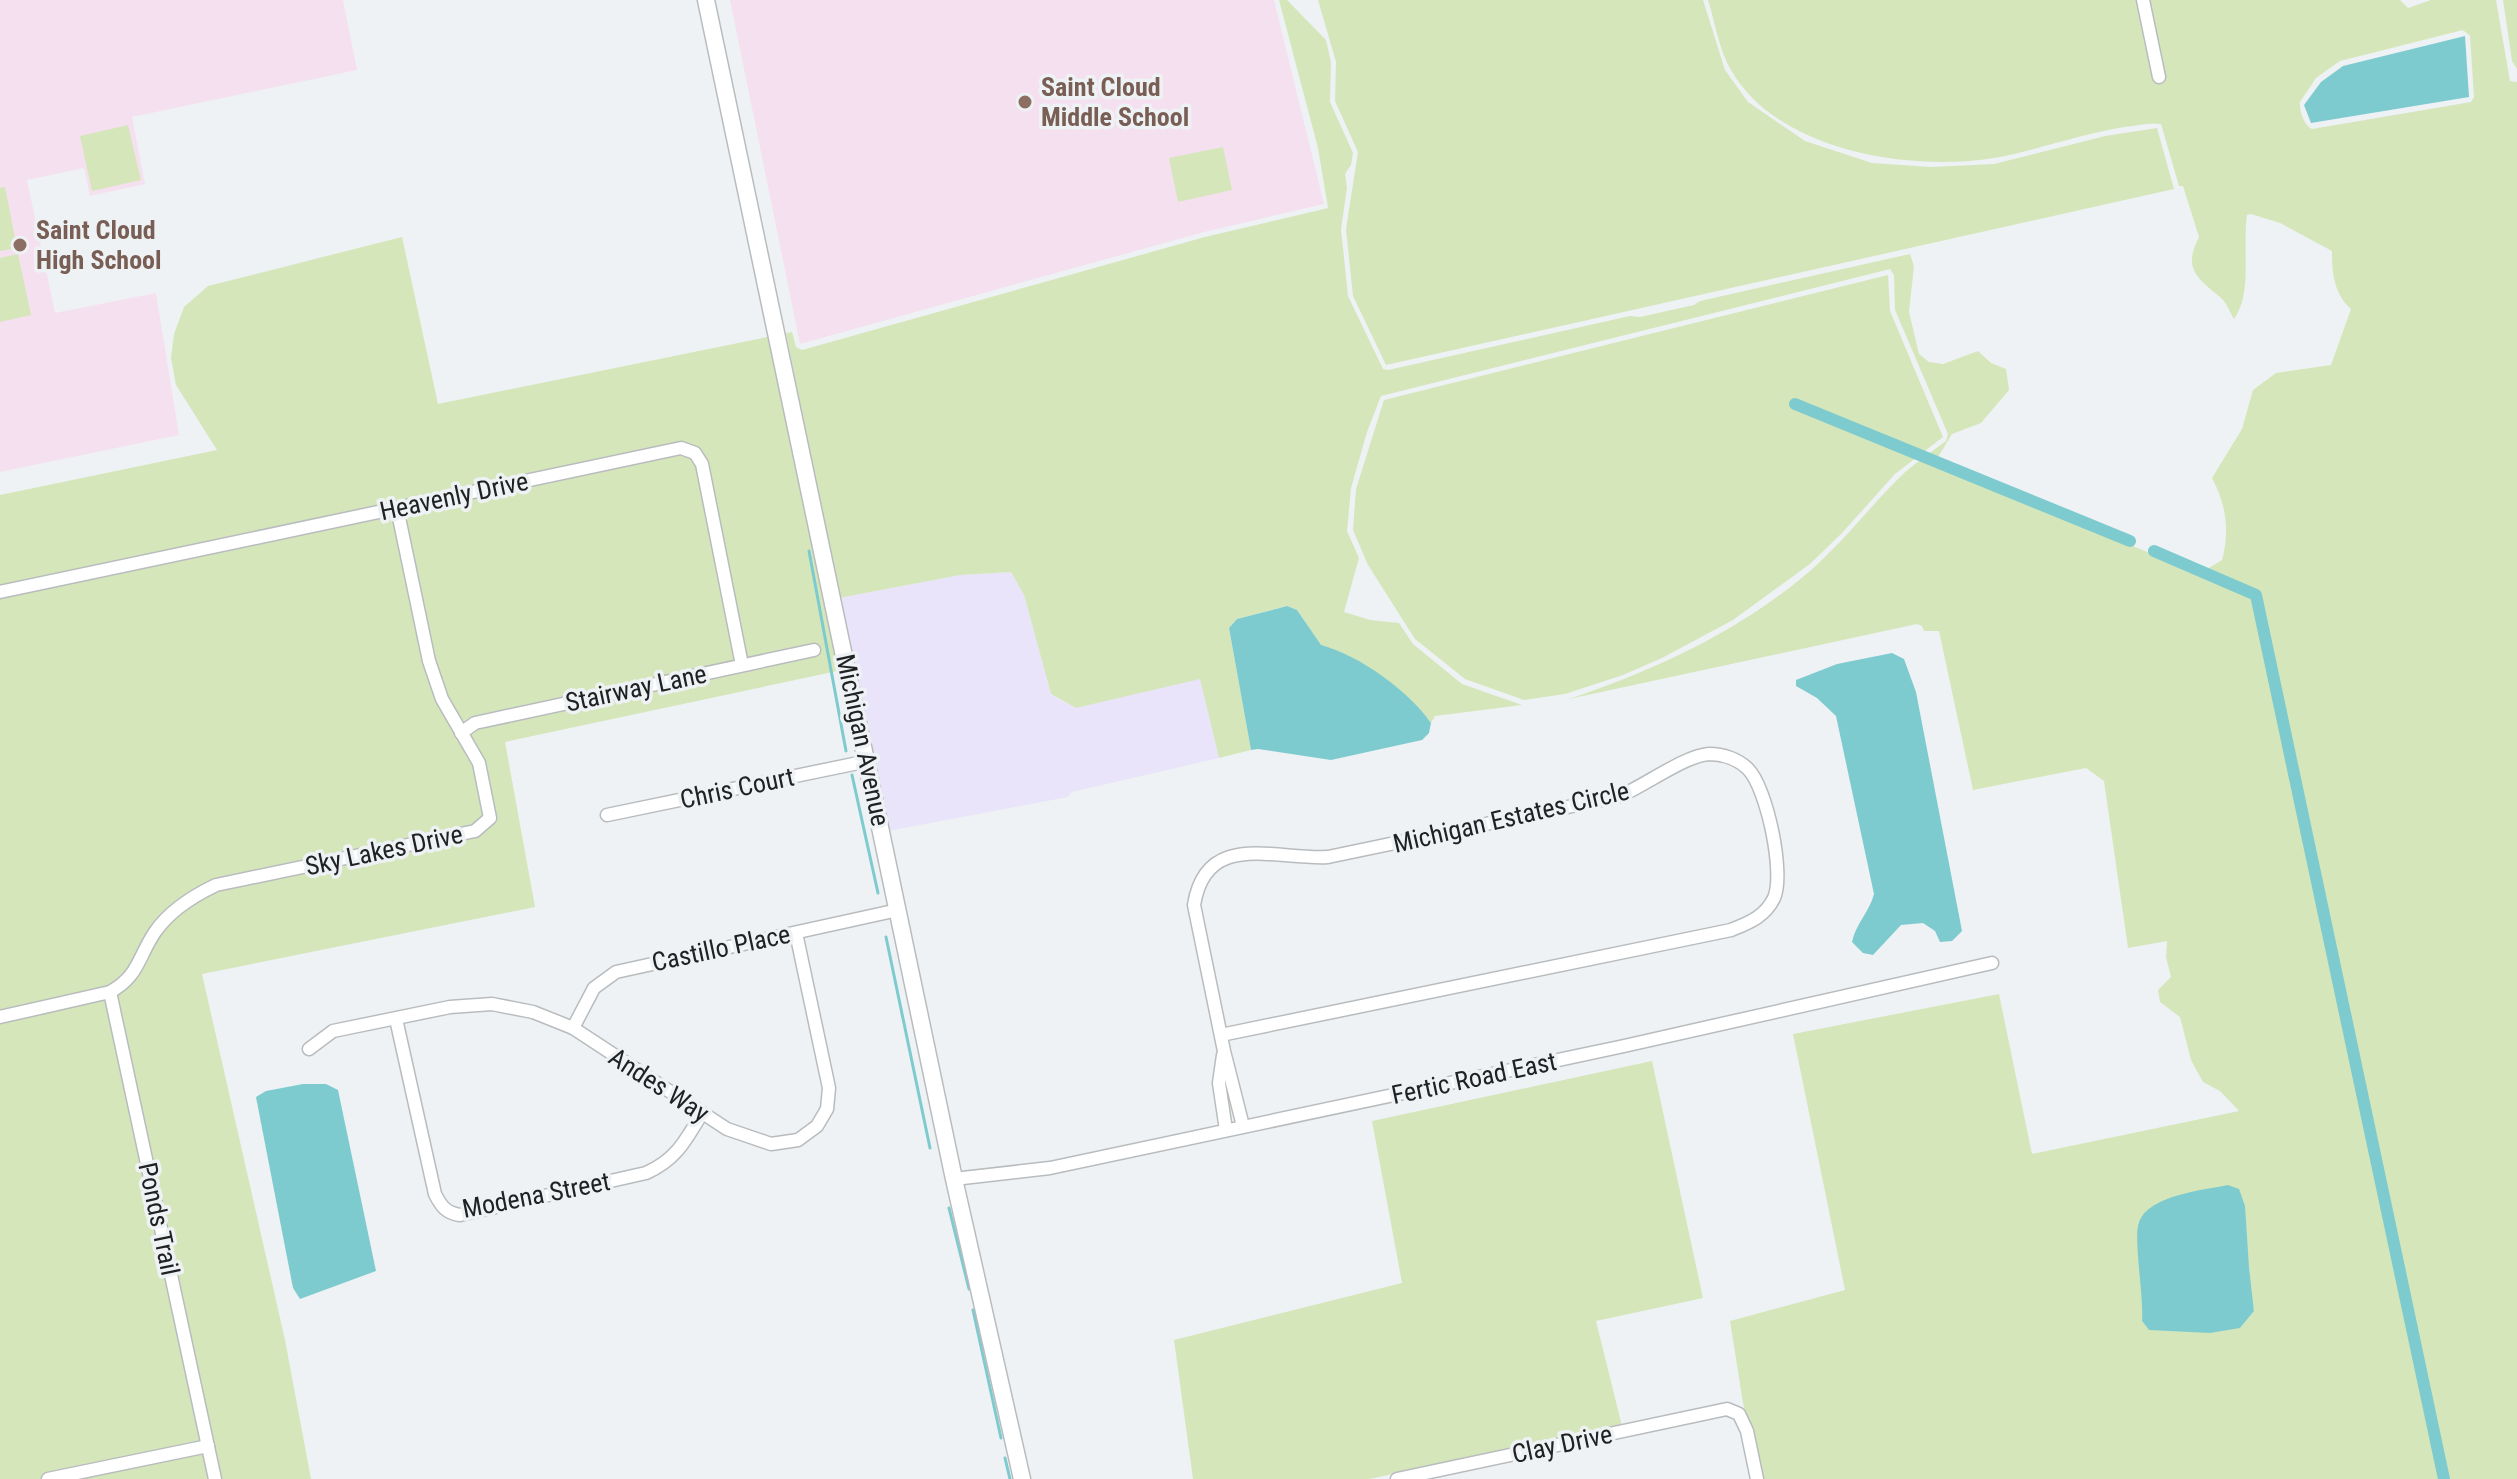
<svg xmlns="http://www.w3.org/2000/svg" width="2517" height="1479" font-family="'Roboto Condensed',sans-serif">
<rect width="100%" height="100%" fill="#eef2f4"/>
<polygon fill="#e9e4fa" points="1011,572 1024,595 1051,695 1076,708 1200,678 1219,758 1072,792 1068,797 888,831 839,598 960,575"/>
<g fill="#f5e0ef">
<polygon points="0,0 343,0 357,70 132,117 145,184 90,196 84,168 27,180 55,313 156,293 179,435 0,472"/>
<polygon points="730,0 1274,0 1324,204 1204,232 800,344"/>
</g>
<g fill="#d5e6bb" fill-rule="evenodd">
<path d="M1279 0H1287L1326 40 1331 62 1330 102 1353 153 1351 165 1345 174 1347 188 1341 229 1348 296 1383 369 1388 370 1630 316 1640 317 1694 305 1700 301 1910 254 1914 266 1909 312 1919 354 1929 362 1943 364 1978 351 1991 363 2006 369 2009 390 1981 423 1952 434 1935 462 2199 574 2222 560C2230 531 2226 504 2212 478L2242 429 2253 390 2276 373 2331 365 2351 309C2334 294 2332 273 2332 251L2280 223 2251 214 2247 215C2242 247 2253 293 2234 319 2230 312 2226 302 2220 297 2196 277 2183 268 2199 237L2183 186H2179L2161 124C2149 122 2136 126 2125 127 2080 134 2038 150 1994 158 1909 172 1777 151 1731 70 1719 50 1715 22 1708 0H2400L2408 8 2431 0H2496L2510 81 2517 82V1479H1762L1743 1403 1730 1321 1845 1290 1793 1034 1999 994 2032 1154 2239 1111 2220 1091 2203 1082 2191 1060 2180 1017 2160 1002 2158 990 2171 977 2166 957 2167 941 2128 948 2104 781 2086 768 1973 790 1939 631H1924L1922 626 1917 624 1569 699C1656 670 1740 631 1810 571 1842 543 1868 509 1898 479 1912 465 1930 453 1946 441L1948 434 1895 310 1894 275 1890 269 1381 396 1367 432 1351 488 1347 531 1359 558 1344 612 1370 620 1399 623 1413 644 1462 684 1522 705 1435 716 1431 723C1409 692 1358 655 1321 646L1297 610 1286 606 1237 619 1229 628 1251 750 1219 758 1200 679 1076 708 1051 694 1024 595 1011 572 960 575 839 598 786 333 792 332 796 347 802 350 1205 237 1328 208 1318 148ZM2463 30 2470 36 2474 97 2471 102 2312 129C2304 126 2299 110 2300 102L2316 78 2340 61ZM2138 1222 2249 1267 2254 1311 2240 1328 2149 1330 2142 1321C2145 1288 2137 1255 2138 1222Z"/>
<polygon points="1318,0 1703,0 1725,70 1748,102 1805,141 1872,163 1931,167 1994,164 2105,136 2157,128 2174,189 1386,365 1353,296 1346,229 1358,152 1335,101 1336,62"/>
<polygon points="2503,0 2517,0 2517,69 2512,61"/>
<polygon points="128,125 141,180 92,191 80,136"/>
<polygon points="1223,147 1232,190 1178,202 1169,158"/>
<polygon points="5,187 17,248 0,251 0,188"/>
<polygon points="402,237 438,404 772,336 842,670 505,742 535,907 202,974 285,1340 311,1479 0,1479 0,495 217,450 176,385 171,358 174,334 184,307 208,286"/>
<polygon points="18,254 31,315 0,322 0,258"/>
<polygon points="1888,275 1890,311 1943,437 1895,474 1842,533 1810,564 1733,620 1662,658 1623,675 1565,694 1524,700 1465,679 1415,639 1368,565 1353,530 1356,489 1384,400"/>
<polygon points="1652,1061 1703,1298 1596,1321 1622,1426 1369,1479 1193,1479 1174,1340 1402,1283 1372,1121"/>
</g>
<g fill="#7ecbcf">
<polygon points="2465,36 2469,97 2311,123 2304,105 2321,82 2343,66"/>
<path d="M1287 606 1297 610 1321 645C1359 655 1409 691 1431 723L1429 733 1422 740 1331 760 1258 749 1251 750 1229 628 1237 619Z"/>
<path d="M1892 653 1904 659 1916 692 1962 931 1952 941 1940 942 1935 931 1923 923 1901 925 1873 955 1863 953 1852 942C1856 923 1869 913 1874 894L1836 716 1817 698 1796 686V680L1837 664Z"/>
<polygon points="303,1084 326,1084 338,1090 376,1271 300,1299 293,1288 256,1097 266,1091"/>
<path d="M2228 1185 2239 1189 2245 1206 2249 1267 2254 1311 2240 1328 2210 1333 2149 1330 2142 1321C2144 1298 2133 1236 2139 1222 2149 1195 2204 1190 2228 1185Z"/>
</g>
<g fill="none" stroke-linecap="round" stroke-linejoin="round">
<g stroke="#7ecbcf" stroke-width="3">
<polyline points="809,551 846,751"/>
<polyline points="852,775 878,893"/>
<polyline points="886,937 930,1148"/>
<polyline points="949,1208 969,1289"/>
<polyline points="973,1310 1001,1438"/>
<polyline points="1005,1458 1010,1479"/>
</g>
<g stroke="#7ecbcf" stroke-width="12">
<polyline points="1795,404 2130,541"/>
<polyline points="2154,551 2256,595 2444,1479"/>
</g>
<g stroke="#b9bcbe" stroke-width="15">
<g id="street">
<polyline points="2143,0 2159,77"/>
<polyline points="0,592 681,448 695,453 702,464 742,665"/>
<polyline points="461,733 475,723 814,650"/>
<polyline points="607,815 868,761"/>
<polyline points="110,992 215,1479"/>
<path d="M0 1017 110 992C139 976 138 957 155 932 170 910 193 896 216 885L475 831 490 818 479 763 442 699 429 661 397 508"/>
<path d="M396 1019 435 1194C441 1206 446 1213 460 1215L646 1173C676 1160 686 1140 702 1113"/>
<polyline points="573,1028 594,988 616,972 898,910"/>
<path d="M1221 1035 1731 930C1748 923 1765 917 1774 898 1785 874 1767 788 1748 769 1738 759 1723 754 1709 754 1684 756 1646 785 1620 796L1328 857C1275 860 1206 830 1194 905L1224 1051 1243 1126"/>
<polyline points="309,1049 333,1031 450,1007 492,1004 533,1012 573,1028 727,1129 771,1144 798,1140 817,1126 827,1109 829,1088 796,933"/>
<polyline points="1223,1055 1219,1083 1226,1130"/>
<polyline points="954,1179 1050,1168 1624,1046 1992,963"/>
<polyline points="48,1479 208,1446"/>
<polyline points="1397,1479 1727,1409 1739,1414 1747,1431 1757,1479"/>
</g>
</g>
<g stroke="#b9bcbe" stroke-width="19">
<polyline id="secondary" points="706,0 954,1179 1022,1479"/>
</g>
<use href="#street" stroke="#fff" stroke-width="12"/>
<use href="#secondary" stroke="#fff" stroke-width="16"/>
</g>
<g fill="#8d6e63" stroke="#eef2f4" stroke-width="3">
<circle cx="1025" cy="102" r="8"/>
<circle cx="20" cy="245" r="8"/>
</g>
<g text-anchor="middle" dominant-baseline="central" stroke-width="7" stroke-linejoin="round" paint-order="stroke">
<g font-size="26" font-weight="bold" fill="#785e54" stroke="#eef2f4" text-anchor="start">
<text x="1041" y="87">Saint Cloud<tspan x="1041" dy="30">Middle School</tspan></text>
<text x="36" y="230">Saint Cloud<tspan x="36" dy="30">High School</tspan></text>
</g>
<g font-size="26" fill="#202122" stroke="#eef2f4">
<text transform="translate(454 496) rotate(-12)">Heavenly Drive</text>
<text transform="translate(636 688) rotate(-12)">Stairway Lane</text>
<text transform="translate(863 740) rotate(78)">Michigan Avenue</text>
<text transform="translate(737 788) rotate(-12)">Chris Court</text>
<text transform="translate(1511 817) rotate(-13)">Michigan Estates Circle</text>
<text transform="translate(384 850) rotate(-12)">Sky Lakes Drive</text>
<text transform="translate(721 948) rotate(-12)">Castillo Place</text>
<text transform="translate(1474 1078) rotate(-12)">Fertic Road East</text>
<text transform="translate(659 1085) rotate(33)">Andes Way</text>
<text transform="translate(536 1195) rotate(-11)">Modena Street</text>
<text transform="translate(159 1219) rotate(78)">Ponds Trail</text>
<text transform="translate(1562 1444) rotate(-12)">Clay Drive</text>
</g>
</g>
</svg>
